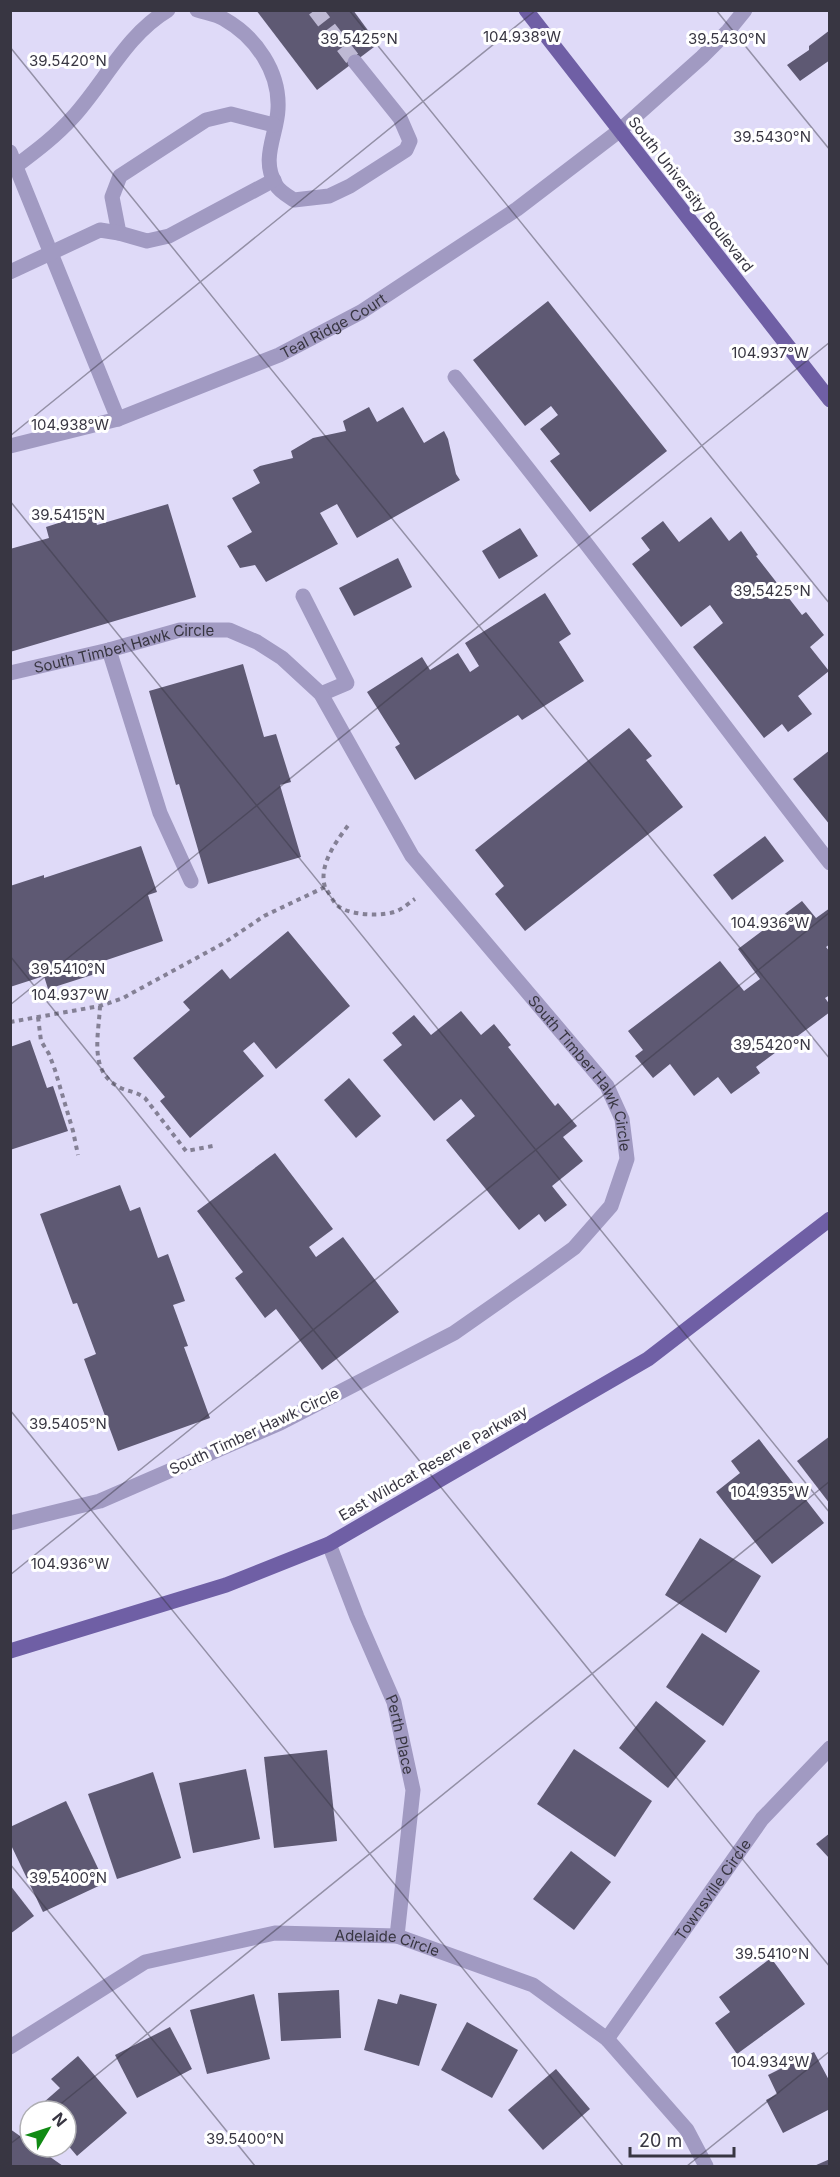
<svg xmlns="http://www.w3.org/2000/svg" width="840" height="2177" font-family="Inter,sans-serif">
<rect width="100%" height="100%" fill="#dfdaf8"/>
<g fill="#5e5973">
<polygon points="256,10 353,10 378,44 317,90"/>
<polygon points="830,30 830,60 800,81 787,65 809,50 809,46"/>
<polygon points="548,301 667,451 590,512 550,461 560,454 540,429 558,415 551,406 525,426 473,360"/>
<polygon points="369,407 377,422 403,407 424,443 444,431 448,439 456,474 460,480 357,538 337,504 320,513 338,544 266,582 255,565 240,568 227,546 252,532 232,498 260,483 253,470 260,466 293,458 291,451 313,438 346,431 343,421"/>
<polygon points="168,504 196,597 10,652 10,549 49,538 46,527 93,512 97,525"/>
<polygon points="711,517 729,541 741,531 758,555 756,556 802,615 806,612 824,635 810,647 829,671 798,696 812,714 788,732 782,724 764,738 693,647 723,623 710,605 681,627 632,564 650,550 641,538 663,521 679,542"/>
<polygon points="520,528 538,556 499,579 482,551"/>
<polygon points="398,558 412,587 354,616 339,588"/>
<polygon points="545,593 571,634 559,642 584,681 522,720 518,715 415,780 395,747 400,744 367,692 422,657 430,670 458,653 470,672 479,666 465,643"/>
<polygon points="243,664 264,737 276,734 291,782 280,785 301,857 208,884 179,784 176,785 149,691"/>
<polygon points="629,728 652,756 646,760 683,807 525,931 495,894 504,886 475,850"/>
<polygon points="830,750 830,825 793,779"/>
<polygon points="765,836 784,861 732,900 713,875"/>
<polygon points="141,846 157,892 148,895 163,941 92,965 95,974 48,989 44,976 10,987 10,886 44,875 44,878"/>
<polygon points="802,901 816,918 830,908 830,944 826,947 830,952 830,995 825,998 830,1005 830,1012 756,1067 760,1073 731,1094 718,1077 694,1096 670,1064 653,1078 635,1056 643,1050 628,1031 720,961 744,991 760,979 738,949"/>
<polygon points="288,931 350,1006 276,1069 254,1042 243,1051 264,1076 190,1138 160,1101 165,1097 133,1058 190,1010 183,1002 222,969 230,979"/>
<polygon points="461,1011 481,1035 494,1024 511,1045 508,1047 555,1106 558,1103 577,1126 563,1137 583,1161 552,1186 567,1205 545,1222 539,1214 519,1230 446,1140 475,1116 461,1099 434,1121 383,1060 402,1045 392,1033 414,1015 431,1035"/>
<polygon points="30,1040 47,1088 53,1086 68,1131 10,1150 10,1047"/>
<polygon points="349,1078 381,1116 356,1138 324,1100"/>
<polygon points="275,1153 333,1229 309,1247 316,1257 343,1237 399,1312 322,1370 276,1309 265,1318 235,1278 243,1272 197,1211"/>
<polygon points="120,1185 130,1211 140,1207 158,1258 168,1254 185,1301 173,1305 188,1346 184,1347 210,1418 118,1451 84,1359 96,1354 77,1303 73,1304 40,1214"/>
<polygon points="830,1436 830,1504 797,1461"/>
<polygon points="759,1439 824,1523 772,1564 716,1492 740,1473 731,1461"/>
<polygon points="700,1538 761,1576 726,1633 665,1595"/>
<polygon points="702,1633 760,1671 723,1726 666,1687"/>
<polygon points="656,1701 706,1741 668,1788 619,1748"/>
<polygon points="574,1749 652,1801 615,1857 537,1804"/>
<polygon points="327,1750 337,1841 274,1848 264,1757"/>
<polygon points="246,1769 260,1839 193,1853 179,1783"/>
<polygon points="153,1772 181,1858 117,1879 88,1794"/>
<polygon points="66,1801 105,1883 43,1912 10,1843 10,1827"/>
<polygon points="830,1833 830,1859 816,1844"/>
<polygon points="571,1851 611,1882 574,1930 533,1899"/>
<polygon points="10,1885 34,1916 10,1934"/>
<polygon points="771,1958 805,2004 737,2054 715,2023 730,2012 719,1997"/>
<polygon points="339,1990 341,2038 281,2041 278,1993"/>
<polygon points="254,1994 270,2059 207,2074 190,2010"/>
<polygon points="400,1994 437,2004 419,2066 364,2050 378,1999 397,2004"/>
<polygon points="467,2022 518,2050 492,2098 441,2070"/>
<polygon points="170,2027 192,2069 137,2098 115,2055"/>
<polygon points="814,2052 830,2082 830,2109 783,2133 766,2100 777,2094 768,2075"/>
<polygon points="78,2056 127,2113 77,2156 66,2143 66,2111 38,2111 36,2109 60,2088 51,2079"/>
<polygon points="556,2069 590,2109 543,2150 508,2110"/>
<polygon points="10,2129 30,2143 30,2147 36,2147 63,2166 10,2166"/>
<polygon points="830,2159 830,2166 814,2166"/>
</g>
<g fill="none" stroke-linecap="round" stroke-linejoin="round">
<polyline stroke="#beb9d4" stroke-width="15" stroke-dasharray="15 8" stroke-linecap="butt" points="315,10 355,62"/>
<g stroke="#848095" stroke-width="4" stroke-dasharray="4.5 4.5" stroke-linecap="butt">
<path d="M325 887C318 865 337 840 350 823"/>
<path d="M100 1006C99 1034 88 1071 119 1087 128 1092 136 1091 145 1098L186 1151 213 1146"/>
<polyline points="38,1017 41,1041 49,1054 55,1070 73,1131 78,1155"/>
<path d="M10 1022 100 1006 123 998 224 943 264 916 325 887C329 893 333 902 338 906 350 916 387 917 399 910 405 907 410 902 415 899"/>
</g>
<g stroke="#a19ac2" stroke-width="15">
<path d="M197 10C206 13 216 14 224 19 256 37 280 72 278 109 277 135 260 159 276 185 279 191 288 196 294 200L329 196 350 186 406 150 410 141 400 118 355 62"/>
<polyline points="10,152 118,419"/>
<path d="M16 166C36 151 56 136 73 117 105 82 126 35 168 10"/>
<polyline points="119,233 112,197 120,176 206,120 231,114 274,125"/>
<polyline points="10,272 100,230 119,233 147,241 169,236 274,180"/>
<path d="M455 377C584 536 704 701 830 863"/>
<path id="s1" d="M10 446 118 419 279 355 361 312 517 209 619 131 702 57 728 31 745 10"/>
<polyline points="303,596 347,683 321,694"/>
<polyline points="109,650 160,813 191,881"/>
<path id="s2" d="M10 673 109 650 180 630H229L257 642 282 658 321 694 412 856 607 1086 622 1119 627 1159 611 1206 574 1248 534 1277 454 1333 280 1423 100 1501 10 1523"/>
<path id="s3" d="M329 1544 357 1617 394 1702 413 1790 397 1936"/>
<path id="s4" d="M607 2039 762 1819 830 1748"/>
<path id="s5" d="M10 2047 145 1962 275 1933 397 1936 533 1985 607 2039 687 2130 706 2166"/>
</g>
<g stroke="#6f5fa5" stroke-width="15">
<polyline points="526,10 830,400"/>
<polyline points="10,1651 226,1585 329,1544 648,1359 830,1219"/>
</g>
</g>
<path fill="none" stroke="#383642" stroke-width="1.5" stroke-opacity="0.45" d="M349 10 830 604M716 10 830 150M10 47 830 1059M10 436 536 10M10 501 830 1513M10 956 830 1967M10 1005 830 342M10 1410 623 2166M10 1575 830 912M10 1864 255 2166M52 2111 830 1481M10 2144 30 2129M687 2166 830 2051"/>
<g text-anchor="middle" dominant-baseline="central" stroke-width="6" stroke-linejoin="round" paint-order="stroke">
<g font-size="15" fill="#383642" stroke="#fff">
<text transform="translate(691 194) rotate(52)">South University Boulevard</text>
<text stroke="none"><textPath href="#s1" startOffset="346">Teal Ridge Court</textPath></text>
<text stroke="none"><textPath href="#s2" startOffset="117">South Timber Hawk Circle</textPath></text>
<text stroke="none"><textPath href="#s2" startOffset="801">South Timber Hawk Circle</textPath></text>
<text transform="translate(254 1431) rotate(-25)">South Timber Hawk Circle</text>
<text transform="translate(433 1463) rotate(-30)">East Wildcat Reserve Parkway</text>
<text stroke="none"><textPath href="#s3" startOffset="204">Perth Place</textPath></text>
<text stroke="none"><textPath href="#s4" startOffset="183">Townsville Circle</textPath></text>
<text stroke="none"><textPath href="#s5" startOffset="406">Adelaide Circle</textPath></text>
</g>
</g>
<g font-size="15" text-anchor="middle" fill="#383642" stroke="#fff" stroke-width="6" stroke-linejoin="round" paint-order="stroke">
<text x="522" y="42">104.938°W</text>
<text x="359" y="44">39.5425°N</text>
<text x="727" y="44">39.5430°N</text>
<text x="68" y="66">39.5420°N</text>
<text x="772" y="142">39.5430°N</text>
<text x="770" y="358">104.937°W</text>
<text x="70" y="430">104.938°W</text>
<text x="68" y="520">39.5415°N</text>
<text x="772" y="596">39.5425°N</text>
<text x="770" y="928">104.936°W</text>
<text x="68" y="974">39.5410°N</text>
<text x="70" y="1000">104.937°W</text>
<text x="772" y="1050">39.5420°N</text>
<text x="68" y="1429">39.5405°N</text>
<text x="770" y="1497">104.935°W</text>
<text x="70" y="1569">104.936°W</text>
<text x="68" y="1883">39.5400°N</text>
<text x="772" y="1959">39.5410°N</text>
<text x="770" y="2067">104.934°W</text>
<text x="245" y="2144">39.5400°N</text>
</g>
<rect width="840" height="2177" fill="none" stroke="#383642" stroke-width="24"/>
<g transform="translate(48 2129) rotate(51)"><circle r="28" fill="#ffffff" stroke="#afafb3" stroke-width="1.5"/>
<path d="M0-4.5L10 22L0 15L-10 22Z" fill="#118b14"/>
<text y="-9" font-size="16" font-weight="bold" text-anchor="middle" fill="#383642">N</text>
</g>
<path d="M630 2147v9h104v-9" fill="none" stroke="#383642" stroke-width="3"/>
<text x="639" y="2147" font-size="18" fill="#383642" stroke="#ffffff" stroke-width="4.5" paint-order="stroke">20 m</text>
</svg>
